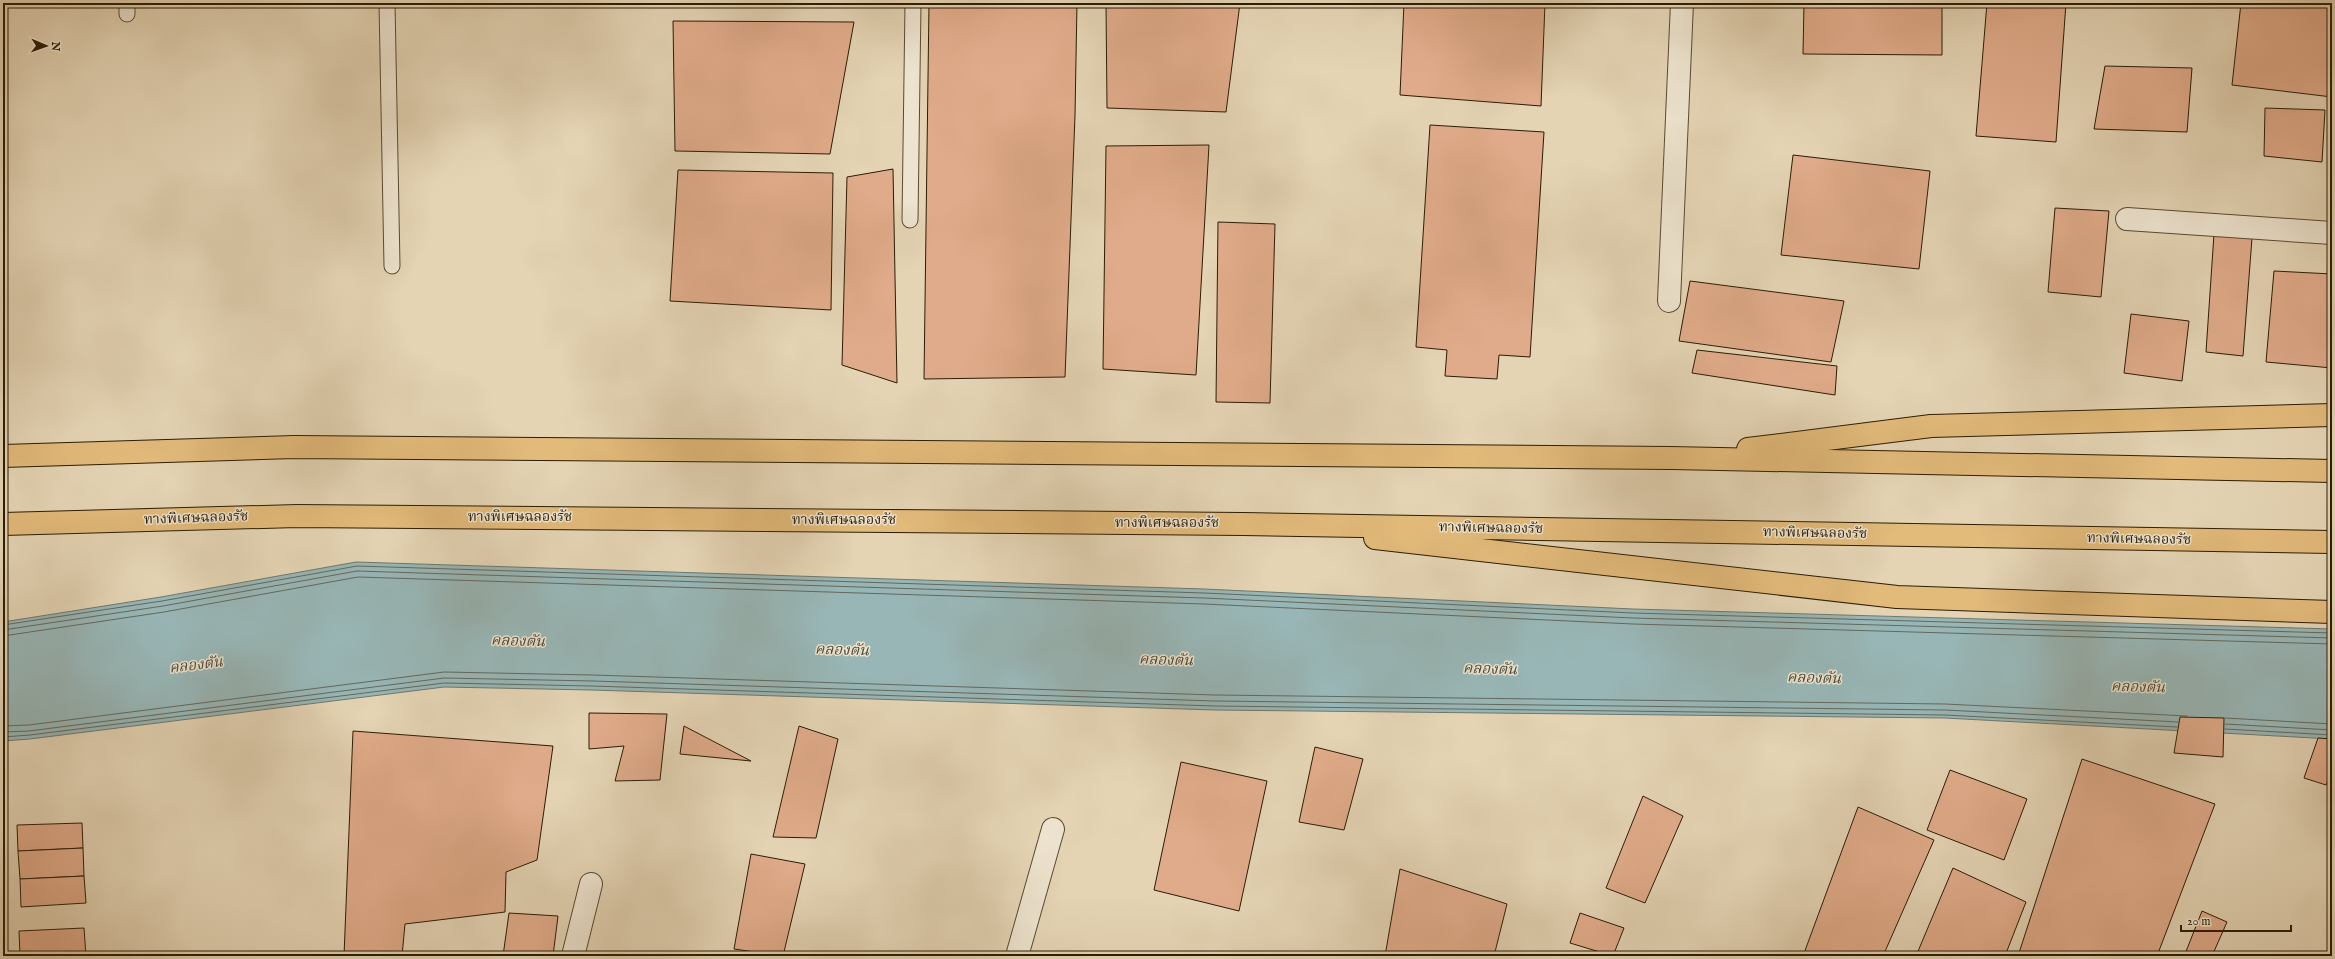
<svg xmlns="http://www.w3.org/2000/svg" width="2335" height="959" font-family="'IM FELL English','Noto Serif Thai',serif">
<rect width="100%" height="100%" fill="#e4d4b4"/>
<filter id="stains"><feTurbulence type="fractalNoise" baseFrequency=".005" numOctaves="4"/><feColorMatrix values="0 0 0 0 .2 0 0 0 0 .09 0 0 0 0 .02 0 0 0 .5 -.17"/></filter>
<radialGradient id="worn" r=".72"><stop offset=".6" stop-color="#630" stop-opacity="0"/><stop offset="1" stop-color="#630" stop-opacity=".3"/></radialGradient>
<polygon fill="#98b6b6" stroke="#6d786f" points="356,562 1204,589 1633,609 2332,629 2332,739 1945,718 1215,710 592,690 444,687 30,739 3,741 3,622 161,597"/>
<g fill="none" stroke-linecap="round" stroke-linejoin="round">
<g stroke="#62695e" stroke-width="1">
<polyline points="3,625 162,601 357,566 1204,593 1633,613 2332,633"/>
<polyline points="3,630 163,606 357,571 1204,598 1633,618 2332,638"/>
<polyline points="3,636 164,612 358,577 1204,604 1633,624 2332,644"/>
<polyline points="2225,718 2332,724"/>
<polyline points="2225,724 2332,730"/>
<polyline points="3,726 29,725 444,672 593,675 1215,695 1945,704 2187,716"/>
<polyline points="2225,729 2332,735"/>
<polyline points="3,732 29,731 444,678 593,681 1215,701 1945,710 2178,722"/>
<polyline points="3,737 30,735 444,683 592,686 1215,706 1945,715 2177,727"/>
</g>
</g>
<g fill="#e0ab8a" stroke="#2c1c05">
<polygon points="929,3 1077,3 1075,115 1065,377 924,379"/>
<polygon points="1106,3 1240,3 1226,112 1107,108"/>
<polygon points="1404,3 1545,3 1541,106 1400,95"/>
<polygon points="1804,3 1942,3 1942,55 1803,54"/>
<polygon points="1987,3 2066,3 2056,142 1976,136"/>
<polygon points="2241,3 2332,3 2332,97 2232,85"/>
<polygon points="673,21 854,22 830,154 675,151"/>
<polygon points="2105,66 2192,68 2187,132 2094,129"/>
<polygon points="2265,108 2325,110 2322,162 2264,156"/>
<polygon points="1430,125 1544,132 1530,357 1499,355 1497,379 1445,376 1447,350 1416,347"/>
<polygon points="1209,145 1196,375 1103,369 1106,146"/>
<polygon points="1793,155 1930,171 1919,269 1781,255"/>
<polygon points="893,169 897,383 842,365 847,177"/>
<polygon points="678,170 833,173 831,310 670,301"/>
<polygon points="2055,208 2109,211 2101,297 2048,292"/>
<polygon points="1218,222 1275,224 1270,403 1216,402"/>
<polygon points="2214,234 2252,238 2243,356 2206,352"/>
<polygon points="2274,271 2332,274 2332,368 2266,362"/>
<polygon points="1690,281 1844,301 1831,362 1679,341"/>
<polygon points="2131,314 2189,321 2182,381 2124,373"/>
<polygon points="1697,350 1837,366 1835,395 1692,373"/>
<polygon points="589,713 667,714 660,780 615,781 624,746 589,749"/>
<polygon points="2180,717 2224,718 2223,757 2174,753"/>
<polygon points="684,726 751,761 680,754"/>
<polygon points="799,726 838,739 816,838 773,837"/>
<polygon points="353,731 553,746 537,860 506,872 505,912 405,924 402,956 344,956"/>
<polygon points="2318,738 2332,739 2332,772 2326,785 2304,778"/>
<polygon points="1315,747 1363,759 1344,830 1299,822"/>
<polygon points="2082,759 2215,804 2157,956 2018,956"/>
<polygon points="1181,762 1267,781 1239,911 1154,890"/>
<polygon points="1950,770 2027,799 2004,860 1927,830"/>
<polygon points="1643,796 1683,816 1645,903 1606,888"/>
<polygon points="1858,807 1934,840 1883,956 1803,956"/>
<polygon points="82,823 83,848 18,851 17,825"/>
<polygon points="83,848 84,876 20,879 18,851"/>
<polygon points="751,854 805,864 783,956 734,949"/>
<polygon points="1953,868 2026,902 2005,956 1916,956"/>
<polygon points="1400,869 1507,904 1494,956 1385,956"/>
<polygon points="84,876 86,903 21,907 20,879"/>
<polygon points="2202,911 2227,922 2212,956 2189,956 2185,954"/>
<polygon points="509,913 558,916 553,956 503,956"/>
<polygon points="1580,913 1624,928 1613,956 1570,943"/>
<polygon points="84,928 86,956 20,956 19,931"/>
<polygon points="622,952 648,956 621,956"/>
</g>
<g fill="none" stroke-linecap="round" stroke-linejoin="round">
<g stroke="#5a4a31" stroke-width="17">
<g id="lane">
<polyline points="387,3 392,266"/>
<polyline points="127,14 127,3"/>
<polyline points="910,220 913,3"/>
</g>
</g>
<g stroke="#5a4a31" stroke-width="24">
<g id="street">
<polyline points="2127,219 2332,233"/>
<polyline points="1669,301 1682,3"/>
<polyline points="573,956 591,884"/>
<polyline points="1017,956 1053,829"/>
</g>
</g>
<g stroke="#2c1c05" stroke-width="24">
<g id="highway">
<polyline points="1748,449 1931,426 2332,415"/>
<polyline points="3,456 294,447 1671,458 2332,471"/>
<polyline points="3,524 297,516 1243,524 2332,542"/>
<polyline points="1375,538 1897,597 2332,612"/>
</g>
</g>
<use href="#lane" stroke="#ede3ce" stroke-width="15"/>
<use href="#street" stroke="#ede3ce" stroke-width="22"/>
<use href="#highway" stroke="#e2ba7a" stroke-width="22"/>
</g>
<g text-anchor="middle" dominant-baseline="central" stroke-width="3" stroke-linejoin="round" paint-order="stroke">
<g font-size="14" fill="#2c1c05" stroke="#ede3ce">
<text x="520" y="517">ทางพิเศษฉลองรัช</text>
<text transform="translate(196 518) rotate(-2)">ทางพิเศษฉลองรัช</text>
<text x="844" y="520">ทางพิเศษฉลองรัช</text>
<text x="1167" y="523">ทางพิเศษฉลองรัช</text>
<text transform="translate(1491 528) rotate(1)">ทางพิเศษฉลองรัช</text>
<text transform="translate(1815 533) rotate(1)">ทางพิเศษฉลองรัช</text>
<text transform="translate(2139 539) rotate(1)">ทางพิเศษฉลองรัช</text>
</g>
<g font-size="15" font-style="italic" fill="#4c4a3a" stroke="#ede3ce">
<text transform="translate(518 641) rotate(2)">คลองตัน</text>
<text transform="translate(842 650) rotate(2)">คลองตัน</text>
<text transform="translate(1166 660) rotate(2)">คลองตัน</text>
<text transform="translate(196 665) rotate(-7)">คลองตัน</text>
<text transform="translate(1490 669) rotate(2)">คลองตัน</text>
<text transform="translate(1814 678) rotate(2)">คลองตัน</text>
<text transform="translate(2138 687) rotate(2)">คลองตัน</text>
</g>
</g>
<rect width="2335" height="959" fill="none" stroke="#e4d4b4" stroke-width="16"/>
<rect x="4" y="4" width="2327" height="951" fill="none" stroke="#2c1c05" stroke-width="2"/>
<rect x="8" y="8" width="2319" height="943" fill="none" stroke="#2c1c05"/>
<g transform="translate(46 46) rotate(92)" stroke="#ede3ce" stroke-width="3" paint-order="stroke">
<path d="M0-3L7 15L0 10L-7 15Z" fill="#2c1c05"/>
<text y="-6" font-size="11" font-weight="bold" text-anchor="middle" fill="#2c1c05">N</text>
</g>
<path d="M2181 925v6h110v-6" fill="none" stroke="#2c1c05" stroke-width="2"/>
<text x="2187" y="925" font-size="12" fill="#2c1c05" stroke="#ede3ce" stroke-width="3" paint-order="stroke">20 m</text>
<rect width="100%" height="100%" filter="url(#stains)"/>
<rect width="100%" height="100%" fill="url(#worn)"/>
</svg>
